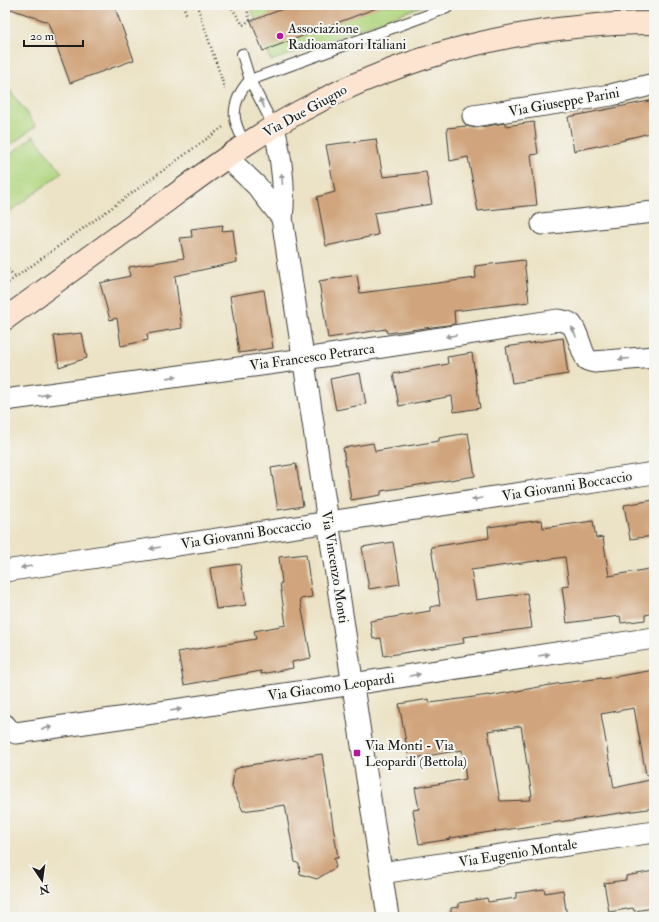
<svg xmlns="http://www.w3.org/2000/svg" width="659" height="922" font-family="'IM FELL Double Pica',serif">
<rect width="100%" height="100%" fill="#f6f6f2"/>
<filter id="ink" filterUnits="userSpaceOnUse"><feTurbulence type="fractalNoise" baseFrequency=".025" numOctaves="2"/><feDisplacementMap in="SourceGraphic" scale="8" xChannelSelector="R" yChannelSelector="G"/><feConvolveMatrix kernelMatrix="1 2 1 2 8 2 1 2 1" color-interpolation-filters="sRGB"/></filter>
<filter id="wash" filterUnits="userSpaceOnUse"><feTurbulence type="fractalNoise" baseFrequency=".012" numOctaves="4" result="noise"/><feDisplacementMap in="SourceGraphic" scale="16" xChannelSelector="R" yChannelSelector="G"/><feGaussianBlur stdDeviation="0.9" result="paint"/><feColorMatrix in="noise" values="0 0 0 0 0 0 0 0 0 0 0 0 0 0 0 0 0 1.4 0 .05"/><feComposite in="paint" operator="in"/></filter>
<g filter="url(#wash)">
<rect width="100%" height="100%" fill="#ece3c6"/>
<g fill="#b1d680" stroke="#66794e">
<polygon points="250,5 425,5 271,61"/>
<polygon points="9,89 36,126 5,149 5,92"/>
<polygon points="34,136 62,173 5,215 5,158"/>
</g>
<g fill="none" stroke-linecap="round" stroke-linejoin="round">
<polyline stroke="#51beca" stroke-width="6" points="634,5 654,7"/>
</g>
<g id="blocks">
<g fill="#d0a47b" fill-rule="evenodd">
<polygon points="6,5 114,5 134,60 70,83 48,22 5,7"/>
<polygon points="293,5 379,5 379,7 263,51 251,21"/>
<polygon points="654,100 654,132 625,139 625,140 574,151 568,117"/>
<polygon points="534,122 538,154 531,155 537,205 478,211 468,157 450,161 447,128 467,126 475,128 505,123 505,126"/>
<polygon points="376,139 383,177 426,172 432,204 374,213 378,235 326,246 317,197 335,192 326,145"/>
<polygon points="223,225 222,231 233,230 237,262 175,276 182,328 147,334 148,340 121,346 117,318 110,320 100,283 130,276 129,267 184,258 180,238 192,237 191,229"/>
<polygon points="524,260 529,302 454,311 455,324 387,333 386,329 328,338 319,281 357,275 360,293 476,278 475,266"/>
<polygon points="264,290 273,348 239,353 230,296"/>
<polygon points="82,333 87,358 59,367 54,336"/>
<polygon points="563,338 568,374 512,383 506,347"/>
<polygon points="472,353 480,408 454,412 452,396 399,406 393,374 448,364 447,357"/>
<polygon points="360,373 366,404 336,410 330,379"/>
<polygon points="468,433 475,476 381,491 381,495 351,500 343,448 373,443 375,451 439,441 439,438"/>
<polygon points="296,464 303,506 278,510 271,468"/>
<polygon points="654,500 654,536 630,539 624,505"/>
<polygon points="542,520 543,528 593,521 596,538 603,537 609,576 654,568 654,613 645,615 645,620 621,623 620,616 567,623 562,587 569,586 565,557 471,570 476,600 527,593 532,628 463,637 464,643 384,656 381,638 373,639 370,621 430,611 430,607 440,605 431,547 489,538 488,527"/>
<polygon points="393,542 400,584 369,589 362,547"/>
<polygon points="306,554 312,597 300,599 311,658 292,662 293,668 261,674 261,671 184,685 178,652 256,639 254,631 286,625 280,583 282,583 279,557"/>
<polygon points="240,564 246,605 216,609 210,568"/>
<path d="M654 670V774L646 775 634 708 601 714 614 788 654 779V808L450 838 451 839 419 844 413 810 419 809 415 788 466 779 462 750 409 759 399 704 429 699 430 703 489 695V696L556 684 602 678V679ZM521 726 532 796H530L531 800 500 801 488 731Z"/>
<polygon points="322,754 338,858 334,858 336,867 317,879 300,874 299,864 295,862 285,805 243,811 232,787 234,770 243,766"/>
<polygon points="654,871 654,908 634,911 633,908 609,912 604,883 626,880 626,876"/>
<polygon points="544,889 545,893 563,890 567,917 451,917 451,908 459,907 459,903 487,898 488,902 516,898 516,893"/>
</g>
</g>
</g>
<g filter="url(#ink)">
<use href="#blocks" fill-opacity="0" stroke="#3b3a36" stroke-width="1"/>
<g fill="none" stroke-linecap="round" stroke-linejoin="round">
<g stroke="#3b3a36" stroke-width="12">
<g id="lane">
<polyline points="242,54 250,80 447,8"/>
<path d="M245 145C242 137 236 127 235 118 233 104 241 89 250 80L274 127"/>
</g>
</g>
<g stroke="#3b3a36" stroke-width="23">
<g id="street">
<polyline points="473,116 611,95 654,84"/>
<path d="M274 127C281 156 286 188 282 218L388 917"/>
<polyline points="229,156 236,166 257,186 282,218"/>
<polyline points="542,224 654,212"/>
<path d="M5 400 304 359 558 320C562 321 567 321 571 324 578 331 581 351 587 360L594 362 654 357"/>
<polyline points="5,571 654,473"/>
<polyline points="5,725 9,730 16,733 353,684 654,638"/>
<polyline points="381,873 654,832"/>
</g>
</g>
<g stroke="#3b3a36" stroke-width="24">
<path id="secondary" d="M5 319C59 279 114 240 168 200 210 169 253 137 299 112 406 53 531 23 654 23"/>
</g>
<g stroke="#3b3a36" stroke-width="2.5" stroke-dasharray="1 3" stroke-linecap="butt">
<polyline points="183,5 187,16"/>
<polyline points="197,5 225,89"/>
<polyline points="230,5 243,25 250,20 246,5"/>
<polyline points="5,267 16,277"/>
<polyline points="5,285 223,127"/>
</g>
<use href="#lane" stroke="#fff" stroke-width="10"/>
<use href="#street" stroke="#fff" stroke-width="21"/>
<use href="#secondary" stroke="#fde4d0" stroke-width="22"/>
</g>
<defs><path id="oneway-solid" d="M-6-.8H1V-3.2L6.5 0L1 3.2V.8H-6Z"/></defs>
<g fill="#999">
<use href="#oneway-solid" transform="translate(262 103) rotate(-116)"/>
<use href="#oneway-solid" transform="translate(282 179) rotate(-95)"/>
<use href="#oneway-solid" transform="translate(574 332) rotate(-114)"/>
<use href="#oneway-solid" transform="translate(451 336) rotate(171)"/>
<use href="#oneway-solid" transform="translate(624 359) rotate(175)"/>
<use href="#oneway-solid" transform="translate(172 377) rotate(-8)"/>
<use href="#oneway-solid" transform="translate(44 395) rotate(-8)"/>
<use href="#oneway-solid" transform="translate(477 499) rotate(171)"/>
<use href="#oneway-solid" transform="translate(155 548) rotate(171)"/>
<use href="#oneway-solid" transform="translate(26 567) rotate(171)"/>
<use href="#oneway-solid" transform="translate(544 655) rotate(-9)"/>
<use href="#oneway-solid" transform="translate(415 675) rotate(-9)"/>
<use href="#oneway-solid" transform="translate(176 710) rotate(-8)"/>
<use href="#oneway-solid" transform="translate(47 728) rotate(-8)"/>
</g>
</g>
<g fill="#b5179e" stroke="#f6f6f2" stroke-width="1.5">
<circle cx="280" cy="36" r="4"/>
<rect x="353" y="749" width="8" height="8" rx="2"/>
</g>
<g text-anchor="middle" dominant-baseline="central" stroke-width="4" stroke-linejoin="round" paint-order="stroke">
<g font-size="14" fill="#1c1c1c" stroke="#f6f6f2" text-anchor="start">
<text x="288" y="28">Associazione<tspan x="288" dy="16">Radioamatori Italiani</tspan></text>
<text x="365" y="745">Via Monti - Via<tspan x="365" dy="16">Leopardi (Bettola)</tspan></text>
</g>
<g font-size="14" fill="#1c1c1c" stroke="#f6f6f2">
<text transform="translate(564 102) rotate(-10)">Via Giuseppe Parini</text>
<text transform="translate(305 111) rotate(-29)">Via Due Giugno</text>
<text transform="translate(312 357) rotate(-8)">Via Francesco Petrarca</text>
<text transform="translate(567 486) rotate(-9)">Via Giovanni Boccaccio</text>
<text transform="translate(246 534) rotate(-9)">Via Giovanni Boccaccio</text>
<text transform="translate(335 567) rotate(81)">Via Vincenzo Monti</text>
<text transform="translate(331 687) rotate(-8)">Via Giacomo Leopardi</text>
<text transform="translate(518 853) rotate(-9)">Via Eugenio Montale</text>
</g>
</g>
<rect width="659" height="922" fill="none" stroke="#f6f6f2" stroke-width="20"/>
<g transform="translate(42 880) rotate(167)" stroke="#f6f6f2" stroke-width="3" paint-order="stroke">
<path d="M0-3L7 15L0 10L-7 15Z" fill="#1c1c1c"/>
<text y="-6" font-size="11" font-weight="bold" text-anchor="middle" fill="#1c1c1c">N</text>
</g>
<path d="M24 40v6h59v-6" fill="none" stroke="#1c1c1c" stroke-width="2"/>
<text x="30" y="40" font-size="12" fill="#1c1c1c" stroke="#f6f6f2" stroke-width="3" paint-order="stroke">20 m</text>
</svg>
